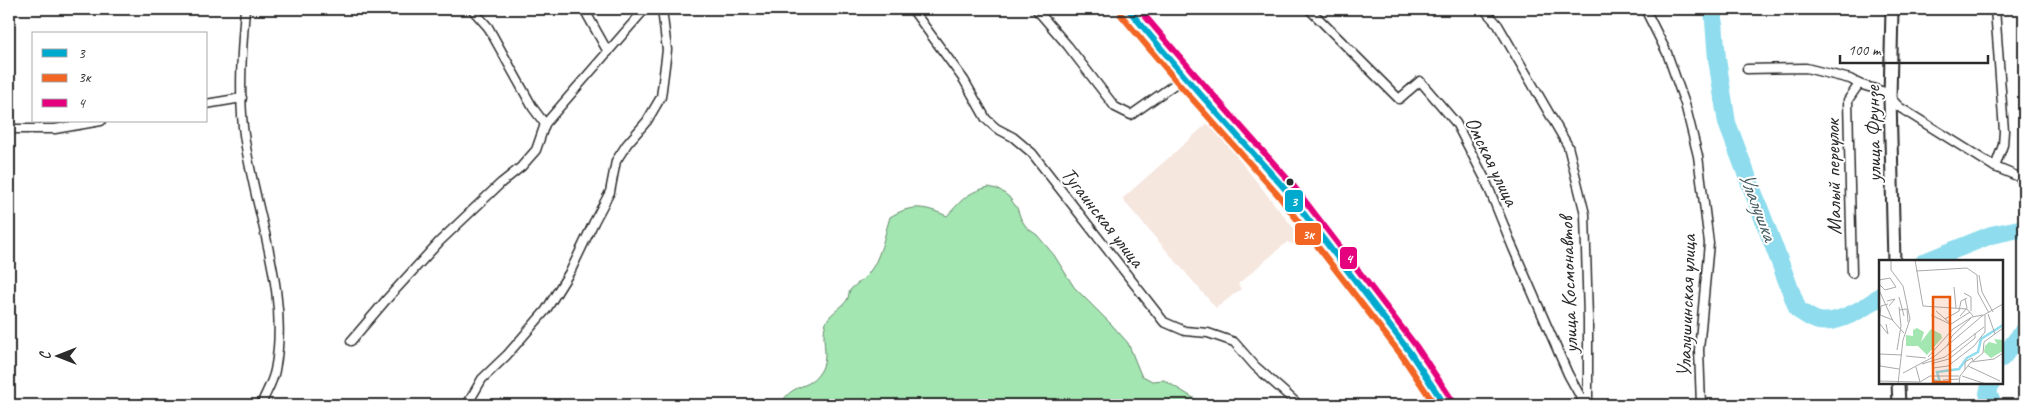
<svg xmlns="http://www.w3.org/2000/svg" width="2033" height="414" font-family="Caveat,sans-serif">
<rect width="100%" height="100%" fill="#fff"/>
<filter id="ink" filterUnits="userSpaceOnUse"><feTurbulence type="fractalNoise" baseFrequency=".02" numOctaves="2"/><feDisplacementMap in="SourceGraphic" scale="10" xChannelSelector="R" yChannelSelector="G"/><feConvolveMatrix kernelMatrix="1 2 1 2 8 2 1 2 1" color-interpolation-filters="sRGB"/></filter>
<g filter="url(#ink)">
<polygon fill="#f5e6de" points="1209,122 1303,240 1296,245 1287,242 1238,284 1241,289 1216,308 1122,199"/>
<path fill="#a3e6b1" stroke="#67886e" d="M989 187 1000 190 1009 197 1017 208 1021 219 1027 228 1037 235 1054 255 1074 287 1112 325 1128 343 1141 375 1152 381 1164 380 1205 405H780C793 382 807 390 818 375 831 359 821 343 825 326 828 313 840 310 847 300 849 297 848 292 851 289 856 284 863 280 868 274 881 258 884 236 890 217 912 204 924 206 947 216 962 200 967 192 989 187Z"/>
<g fill="none" stroke-linecap="round" stroke-linejoin="round">
<g stroke="#8edced" stroke-width="18">
<path d="M1713 9 1717 59 1727 123 1798 310C1804 313 1812 320 1819 321 1837 325 1867 307 1880 296"/>
<polyline points="1924,262 1991,235 2024,228"/>
<polyline points="2002,358 2024,330"/>
<polyline points="1991,383 1988,393 1993,405"/>
</g>
<g stroke="#2b2b2b" stroke-width="11">
<g id="street">
<path d="M245 9C242 47 239 88 243 127 252 206 291 289 275 370 273 382 265 394 261 405"/>
<polyline points="472,9 488,27 533,108 545,124"/>
<polyline points="584,9 608,52"/>
<polyline points="912,9 964,80 986,119 996,128 1013,137 1032,153 1164,322 1185,331 1208,333 1234,342 1255,366 1299,405"/>
<polyline points="1036,9 1068,46 1115,107 1131,115 1185,77"/>
<polyline points="1309,9 1399,99 1420,81 1456,123 1485,179 1513,248 1568,374 1585,405"/>
<polyline points="1484,9 1498,25 1568,146 1585,214 1588,319 1588,405"/>
<polyline points="1645,9 1667,53 1685,104 1698,156 1709,243 1699,350 1701,405"/>
<polyline points="1747,69 1806,68 1850,79 1859,84 1885,92 1899,107 1995,167 2024,179"/>
<polyline points="206,104 242,98"/>
<polyline points="9,129 55,129 101,121"/>
<polyline points="1995,167 2003,145 2004,131 1995,9"/>
<polyline points="1852,273 1848,100 1859,84"/>
<polyline points="351,341 386,300 440,241 501,183 521,167 536,150 545,124 645,9"/>
<polyline points="467,405 482,379 507,355 546,310 571,270 594,222 610,192 616,161 627,144 647,121 661,97 667,50 662,9"/>
</g>
</g>
<g stroke="#2b2b2b" stroke-width="15">
<g id="secondary">
<polyline points="1128,9 1185,77 1285,189 1409,351 1445,405"/>
<polyline points="1892,9 1890,98 1894,262"/>
<polyline points="1898,383 1899,405"/>
</g>
</g>
<use href="#street" stroke="#fff" stroke-width="8"/>
<use href="#secondary" stroke="#fff" stroke-width="11"/>
<g stroke="#fff" stroke-width="10">
<polyline id="bus-1" points="1128,9 1185,77 1285,189 1409,351 1445,405"/>
</g>
<g stroke="#fff" stroke-width="10">
<polyline id="bus-2" points="1121,15 1178,83 1278,195 1402,356 1435,405"/>
</g>
<g stroke="#fff" stroke-width="10">
<polyline id="bus-3" points="1139,9 1192,71 1292,184 1416,346 1452,400"/>
</g>
<use href="#bus-1" stroke="#00a9ce" stroke-width="6"/>
<use href="#bus-2" stroke="#f26522" stroke-width="6"/>
<use href="#bus-3" stroke="#e5007d" stroke-width="6"/>
</g>
</g>
<circle fill="#2b2b2b" stroke="#fff" stroke-width="2" cx="1290" cy="182" r="4.5"/>
<g text-anchor="middle" dominant-baseline="central" stroke-width="4" stroke-linejoin="round" paint-order="stroke">
<g font-size="21" fill="#2b2b2b" stroke="#fff">
<text transform="translate(1873 134) rotate(-91)">улица Фрунзе</text>
<text transform="translate(1492 161) rotate(64)">Омская улица</text>
<text transform="translate(1833 177) rotate(-91)">Малый переулок</text>
<text transform="translate(1103 217) rotate(52)">Тугаинская улица</text>
<text transform="translate(1568 285) rotate(-92)">улица Космонавтов</text>
<text transform="translate(1686 306) rotate(-88)">Улалушинская улица</text>
</g>
<g font-size="22" font-style="italic" fill="#496065" stroke="#fff">
<text transform="translate(1758 206) rotate(69)">Улалушка</text>
</g>
</g>
<g transform="translate(1879 260)">
<rect width="124" height="124" fill="#fff"/>
<path d="M38 68 45 72 42 82 52 69 62 74 63 78 48 95 39 86H27V75L34 76V70ZM115 79 124 80V91L112 98 105 92 106 86 110 82 118 84Z" fill="#a3e6b1"/>
<path fill="none" stroke="#8edced" stroke-width="2.5" d="M54 124 55 120 61 122 58 112 80 109 88 98 99 92 102 79 124 65"/>
<path fill="none" stroke="#aaa" stroke-width="1" d="M12 0V10L24 26 31 59 24 80 19 124M36 0 44 46 88 49 94 56M37 11 88 8 98 15 99 33 110 53M100 15 103 32 114 52M0 20 11 18 17 27 6 30 0 24M75 27 77 48M0 30 14 61 25 73M85 33 92 37V51M20 37 25 56M8 41 16 39 10 46M9 44 2 46 1 55 14 60M20 50 28 49 29 62M57 51 72 64 91 52M109 54 116 74M52 55 71 64M81 56 88 48 86 39M66 59 80 51 82 41 88 38M0 63 9 74 7 64M0 84 1 106M68 86 73 76 92 58M18 90 22 66 20 47M0 94 23 95M27 96 47 98M49 97 74 69 93 57 104 55M53 103 54 108 69 106 95 86 106 72V55M55 103 70 99 96 78V73M43 104 66 97 105 67M1 106 20 109M89 106 121 121M37 107 41 122 51 116H80M86 110V102L93 98 94 101 104 93 105 82 124 68M24 113 56 96 103 56 124 44M83 116 107 124M64 120 80 119M0 121 41 122M80 124 81 116 92 102 115 99 124 93"/>
<path fill="#e8590c" fill-opacity="0.15" stroke="#e8590c" stroke-width="2.5" d="M54 37H71V122H54Z"/>
<rect width="124" height="124" fill="none" stroke="#2b2b2b" stroke-width="2.5"/>
</g>
<g stroke="#fff" stroke-width="2">
<rect x="1284" y="189" width="20" height="24" rx="5" fill="#00a9ce"/>
<rect x="1294" y="222" width="28" height="24" rx="5" fill="#f26522"/>
<rect x="1339" y="246" width="19" height="24" rx="5" fill="#e5007d"/>
</g>
<g font-size="14" text-anchor="middle" font-weight="bold" fill="#fff">
<text x="1294" y="206">3</text>
<text x="1308" y="239">3к</text>
<text x="1349" y="263">4</text>
</g>
<rect width="2033" height="414" fill="none" stroke="#fff" stroke-width="30"/>
<rect x="15" y="15" width="2003" height="384" fill="none" stroke="#2b2b2b" stroke-width="2" filter="url(#ink)"/>
<rect x="32" y="32" width="175" height="90" fill="#ffffff" stroke="#aaaaaa"/>
<rect x="42" y="49" width="25" height="8" fill="#00a9ce" stroke="#aaaaaa"/>
<text x="78" y="58" font-size="15" fill="#2b2b2b">3</text>
<rect x="42" y="74" width="25" height="8" fill="#f26522" stroke="#aaaaaa"/>
<text x="78" y="82" font-size="15" fill="#2b2b2b">3к</text>
<rect x="42" y="99" width="25" height="8" fill="#e5007d" stroke="#aaaaaa"/>
<text x="78" y="108" font-size="15" fill="#2b2b2b">4</text>
<g transform="translate(58 356) rotate(270)" stroke="#ffffff" stroke-width="4" paint-order="stroke">
<path d="M0-4L9 19L0 12L-9 19Z" fill="#2b2b2b"/>
<text y="-8" font-size="14" font-weight="bold" text-anchor="middle" fill="#2b2b2b">С</text>
</g>
<path d="M1840 55v8h148v-8" fill="none" stroke="#2b2b2b" stroke-width="2.5"/>
<text x="1848" y="55" font-size="15" fill="#2b2b2b" stroke="#ffffff" stroke-width="4" paint-order="stroke">100 m</text>
</svg>
